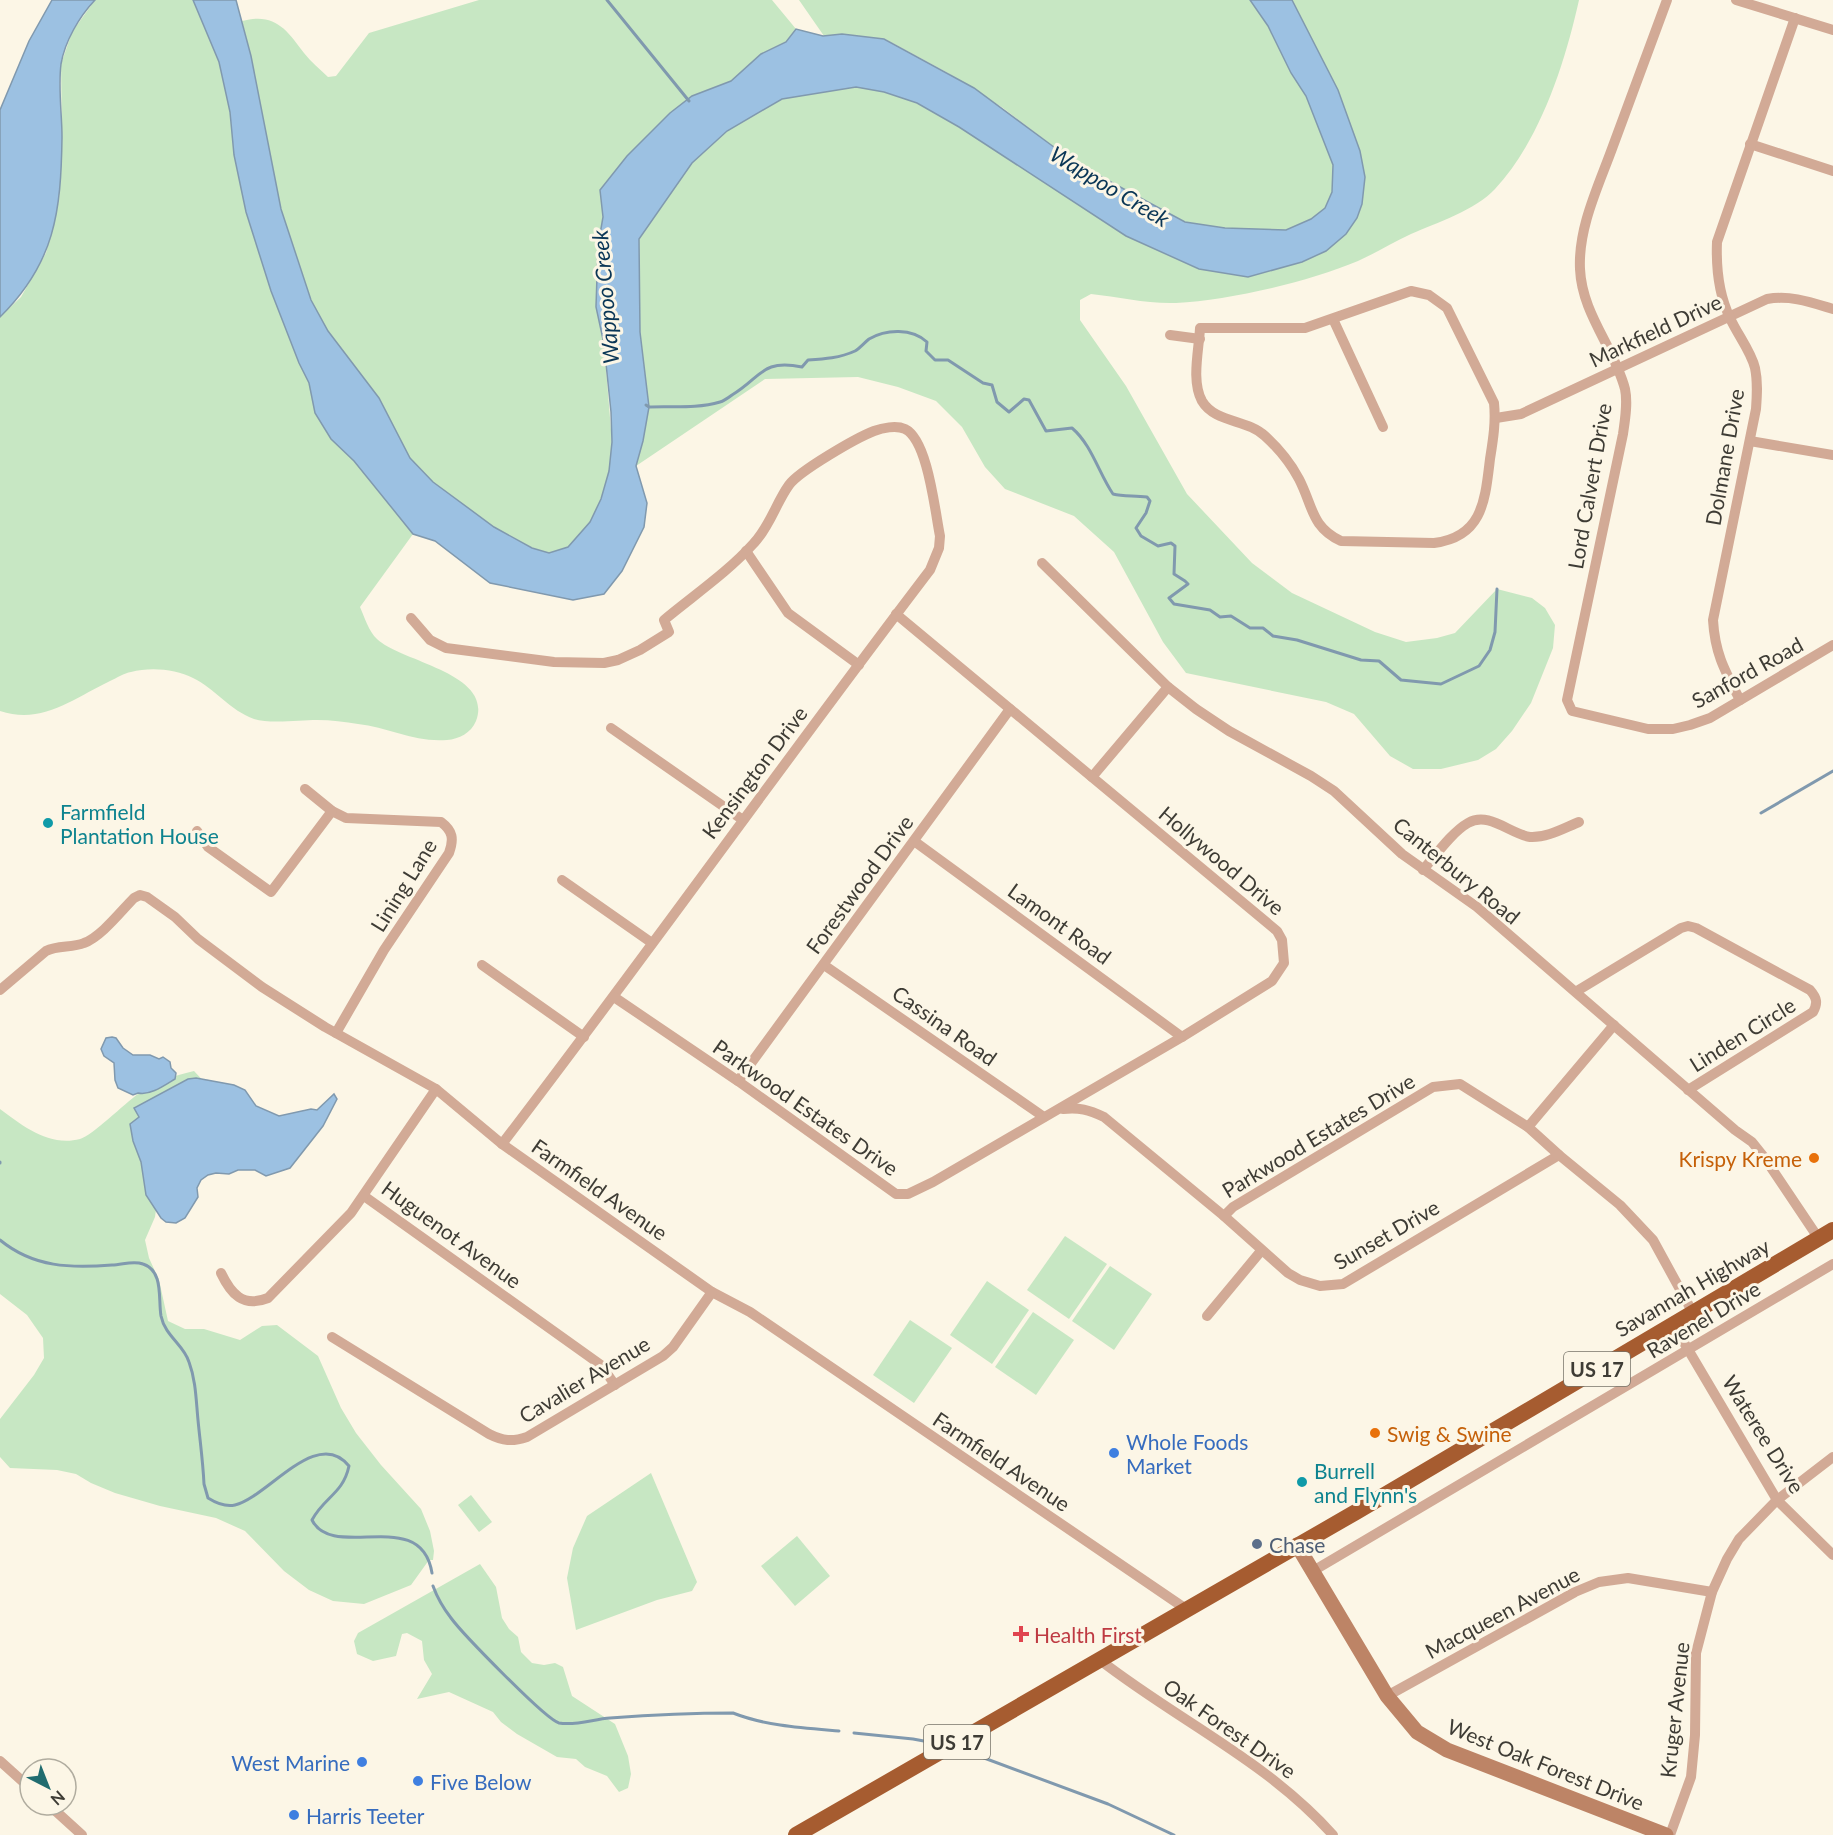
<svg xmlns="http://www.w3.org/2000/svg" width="1833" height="1835" font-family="Lato,sans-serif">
<rect width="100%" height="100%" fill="#fcf6e6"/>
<g fill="#c7e7c3">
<path d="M95 0H193L219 62 230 112 234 155 246 212 271 291 299 363 309 383 315 413 331 439 354 461 413 534 360 607C364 616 369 632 377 639 401 662 494 673 476 721 471 733 459 739 447 740 416 743 388 727 358 724 345 722 331 720 317 720 300 720 270 724 254 719 231 711 214 688 193 678 176 669 150 667 131 672 124 673 117 678 110 681 74 698 43 725 0 711V317L21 297 46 253 59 200 62 140 61 64 72 32Z"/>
<path d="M479 0H772L796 29 786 42 761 54 731 81 692 96 670 113 627 156 600 190 603 217 598 246 604 344 612 442 609 471 601 499 590 522 568 547 549 553 532 548 494 527 433 482 410 458 379 398 328 331 311 300 281 209 251 56 242 21C275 12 287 30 304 53 311 62 320 69 328 77L336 76 369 33Z"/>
<polygon points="799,0 1250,0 1268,26 1291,73 1306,96 1333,165 1332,192 1325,208 1311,219 1286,230 1225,228 1185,222 1096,174 1062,153 1003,108 948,73 885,39 842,34 824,36"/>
<path d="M1292 0H1579C1565 63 1540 141 1495 189 1476 210 1436 223 1411 234 1393 242 1376 253 1358 261 1308 282 1230 300 1176 303 1147 304 1119 297 1091 294L1080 300V320L1126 386 1187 494 1252 563 1292 593 1375 632 1406 642 1437 638 1455 633 1497 589 1532 598 1545 608 1555 625 1553 648 1531 703 1512 731 1496 749 1478 760 1441 769H1413L1390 756 1354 714 1326 702 1186 673 1163 642 1114 552 1074 516 1005 489 985 467 962 427 936 401 898 387 858 377 765 379 636 466 643 441 649 407 640 332 639 239 692 163 727 131 782 99 856 87 884 92 917 103 959 127 1126 236 1199 269 1248 277 1302 262 1365 177 1360 151 1338 90Z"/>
<path d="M194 1071 212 1090 159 1188 155 1217 145 1240 149 1258 159 1280 168 1321 185 1329H204L240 1340 262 1326 277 1325 318 1356 341 1408 356 1433 381 1465 421 1509 430 1531 434 1551 433 1560H429L411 1585 364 1604 333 1601 309 1590 284 1571 245 1531 216 1518 160 1506 115 1493 91 1483 76 1474 57 1470 10 1468 0 1457V1419L34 1375 44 1358 43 1338 27 1315 0 1294V1109C23 1126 49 1147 80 1139 92 1136 125 1103 138 1094 158 1081 172 1076 194 1071Z"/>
<polygon points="1065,1236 1107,1264 1069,1319 1027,1290"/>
<polygon points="1110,1266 1152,1294 1114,1350 1072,1321"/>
<polygon points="987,1281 1029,1310 992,1364 950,1335"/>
<polygon points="1033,1312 1074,1340 1036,1395 995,1367"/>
<polygon points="910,1320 952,1348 914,1403 873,1375"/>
<polygon points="651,1473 697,1582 692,1591 657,1600 576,1630 567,1578 573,1548 587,1516"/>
<polygon points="471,1495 492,1522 479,1532 458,1505"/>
<polygon points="797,1536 830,1576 795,1606 761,1566"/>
<polygon points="480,1564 496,1587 502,1618 509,1629 518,1637 521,1652 532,1663 544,1665 555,1663 563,1667 572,1696 615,1724 628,1756 631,1774 628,1788 619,1792 607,1776 585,1767 576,1759 557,1757 517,1734 501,1722 493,1712 449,1692 417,1699 432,1674 424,1660 422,1641 407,1633 402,1634 396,1656 373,1661 357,1654 354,1641 358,1633"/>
</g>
<g fill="#9cc1e2" stroke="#8099ae" stroke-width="1.5">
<path d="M52 0H95C79 17 65 41 61 64 58 88 62 114 62 137 61 212 55 263 0 317V110L29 41Z"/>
<polygon points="193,0 236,0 251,56 281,209 311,300 328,331 379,398 410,458 433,482 494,527 532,548 549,553 568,547 590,522 601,499 609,471 612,442 611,412 604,344 596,307 598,246 603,217 600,190 627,156 670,113 692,96 731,81 761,54 786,42 796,29 823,36 842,34 884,39 974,88 1062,153 1096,174 1185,222 1225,228 1286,230 1311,219 1325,208 1332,192 1333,165 1306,96 1291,73 1268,26 1250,0 1292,0 1338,90 1360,151 1365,177 1362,204 1357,218 1346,234 1326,251 1302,262 1248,277 1199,269 1126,236 959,127 917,103 884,92 856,87 782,99 727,131 692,163 639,239 640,332 649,407 643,441 636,466 647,503 644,527 622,571 604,594 573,600 490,583 435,541 413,534 354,461 331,439 315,413 309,383 299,363 271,291 246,212 234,155 230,112 219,62"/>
<path d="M112 1037 116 1038 123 1048 133 1055H150L159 1059 163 1057 170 1062 171 1068 176 1073 175 1079C165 1085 150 1096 138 1093L133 1095 118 1088 115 1080 114 1063 104 1056 101 1049 106 1038Z"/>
<polygon points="196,1078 234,1085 245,1090 256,1106 279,1116 311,1109 317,1110 334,1094 337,1099 323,1126 290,1168 266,1176 255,1170 238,1170 229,1174 216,1173 208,1175 201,1180 197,1188 198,1197 185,1218 176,1223 166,1222 161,1218 146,1195 141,1162 133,1141 130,1124 139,1117 134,1108 188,1079"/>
</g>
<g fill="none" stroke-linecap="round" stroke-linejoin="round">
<g stroke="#8099ae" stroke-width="3">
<polyline points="607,0 689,101"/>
<path d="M646 405 649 407C672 406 697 409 720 402 724 401 728 398 732 395 762 377 761 359 802 367L808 360C824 359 840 358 855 351 860 348 864 343 869 339 886 329 912 328 927 342L926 351 935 360H948L983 383 992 385 997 402 1009 412 1024 399 1029 400 1046 431 1072 428C1092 445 1099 474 1113 494 1124 497 1135 495 1147 497L1150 501 1146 513 1136 528 1141 536 1158 546 1171 543 1175 546 1174 574 1185 581 1188 584 1169 598 1174 604 1210 610 1220 617 1231 616 1250 628H1263L1273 636 1297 640 1361 660 1379 661 1401 680 1441 684 1479 666 1490 650 1495 632 1497 589"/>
<polyline points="1761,813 1833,771"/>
<polyline points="0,1162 0,1163"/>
<path d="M0 1240C34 1268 71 1268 112 1265 122 1265 133 1260 143 1264 164 1271 158 1299 161 1316 165 1336 184 1345 189 1362 196 1381 196 1400 198 1420 200 1441 203 1462 204 1484L208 1498C216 1503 226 1507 235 1505 268 1497 317 1426 349 1466 343 1494 324 1497 312 1520 333 1562 421 1505 432 1573"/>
<path d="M433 1586C437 1597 444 1609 451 1618 462 1633 546 1720 559 1723 576 1726 594 1719 610 1718 650 1715 692 1713 733 1713 766 1726 803 1728 839 1731"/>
<polyline points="854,1733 913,1739 940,1744"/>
<polyline points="968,1752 1108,1804 1174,1835"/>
</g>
<g stroke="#d2aa96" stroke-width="10">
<path d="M1667 0C1649 49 1631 97 1613 146 1599 185 1578 227 1580 269 1582 314 1614 347 1625 389 1628 403 1625 420 1623 434L1567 700 1572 711 1648 729H1673L1690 725 1710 718 1833 645"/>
<polyline points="1736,0 1833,30"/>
<polyline points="1750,144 1833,171"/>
<path d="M1411 291 1429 295 1447 308 1494 403C1496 422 1493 440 1490 459 1485 500 1483 537 1434 543L1341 541C1311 527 1313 506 1299 479 1291 464 1277 447 1265 436 1247 419 1215 423 1202 401 1191 381 1199 350 1200 328H1305Z"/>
<polyline points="1333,319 1383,427"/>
<polyline points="1170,335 1200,339"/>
<path d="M1496 418 1521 414 1767 299C1791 295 1810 302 1833 309"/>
<polyline points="1750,441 1833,455"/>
<polyline points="746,551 788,613 859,665"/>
<polyline points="1042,563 1168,687 1196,709 1229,731 1311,776 1334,791 1402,854 1477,907 1735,1130 1752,1142 1764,1157 1819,1239"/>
<path d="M411 618 430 640 446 648 554 662 604 663 618 660 640 650 669 632 664 620C694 595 728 572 754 543 770 526 776 503 789 485 799 471 856 438 874 431 882 428 896 425 905 429 928 440 935 512 940 536L939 548 930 570C785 760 647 955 502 1144"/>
<path d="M1740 700C1725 671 1715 654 1713 620L1756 409C1757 395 1758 382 1755 368 1751 351 1737 334 1730 318 1719 295 1716 267 1717 242L1795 18"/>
<polyline points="611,728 743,820"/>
<polyline points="1092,777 1168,687"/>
<path d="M305 789 332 811 346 818 441 822C453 831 454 839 449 853L384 950 336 1033"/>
<polyline points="197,831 208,847 271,892 332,811"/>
<polyline points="914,841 1182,1037"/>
<path d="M1423 870C1435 856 1452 832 1468 823 1489 811 1510 834 1530 837 1547 838 1564 828 1579 822"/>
<polyline points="562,880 652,943"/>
<polyline points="482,965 584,1037"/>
<polyline points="824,965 1044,1117"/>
<path d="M0 990 46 951C58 945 72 948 84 943 101 937 121 911 134 898L140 895 147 897 175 917 198 939 262 987 325 1027 436 1089 502 1144 712 1292 750 1312 1186 1609"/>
<path d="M1577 991 1681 928 1688 926 1696 928 1810 990C1817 998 1818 1003 1813 1012L1688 1090"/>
<polyline points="614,997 738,1081 896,1194 908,1194 933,1182 1182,1037 1272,981 1284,963 1282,940 1277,931 896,614"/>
<polyline points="738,1081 1010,709"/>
<path d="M1063 1109C1079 1107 1089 1110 1104 1117L1224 1216 1288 1273 1300 1280 1320 1286 1343 1284 1559 1155"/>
<polyline points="1528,1127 1614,1025"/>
<polyline points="364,1196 601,1365 615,1385"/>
<polyline points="1224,1216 1233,1207 1433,1087 1460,1084 1528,1127 1559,1155 1620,1205 1653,1240 1693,1313"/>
<path d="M221 1273C231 1294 243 1308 268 1298L351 1213 436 1089"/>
<polyline points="1207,1316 1261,1251"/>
<polyline points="1673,1324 1777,1500 1833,1555"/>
<path d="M332 1337 489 1434C503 1441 512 1442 527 1437L663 1356 673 1347 712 1292"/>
<polyline points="1313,1571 1833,1264"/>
<path d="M1100 1660C1177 1720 1267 1761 1333 1835"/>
<polyline points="1387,1696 1575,1592 1599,1582 1628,1578 1712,1592"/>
<polyline points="0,1761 30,1788"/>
<polyline points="49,1805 82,1835"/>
<polyline points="1670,1835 1691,1777 1695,1735 1696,1653 1712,1592 1727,1559 1739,1539 1777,1500 1833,1457"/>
</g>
<polyline stroke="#bd8466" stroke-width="15" points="1297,1545 1387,1696 1417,1732 1447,1750 1666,1835"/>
<polyline stroke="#a65c30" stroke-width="16" points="796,1835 1356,1512 1833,1230"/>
</g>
<g fill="#0f9aa8" stroke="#fcf6e6" stroke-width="2">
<circle cx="48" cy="823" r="6"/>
<circle cx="1302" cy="1482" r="6"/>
</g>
<g fill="#e8710a" stroke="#fcf6e6" stroke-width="2">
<circle cx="1814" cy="1158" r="6"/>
<circle cx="1375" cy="1433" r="6"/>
</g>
<g fill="#3f7fe0" stroke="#fcf6e6" stroke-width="2">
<circle cx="1114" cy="1453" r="6"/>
<circle cx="362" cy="1762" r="6"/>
<circle cx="418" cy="1781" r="6"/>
<circle cx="294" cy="1815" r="6"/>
</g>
<circle fill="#5c6f8a" stroke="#fcf6e6" stroke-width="2" cx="1257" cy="1544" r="6"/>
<path fill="#e0444e" stroke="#fcf6e6" stroke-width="2" d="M1018 1625h6v6h6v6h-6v6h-6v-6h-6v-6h6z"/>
<g text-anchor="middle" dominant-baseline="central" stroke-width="6" stroke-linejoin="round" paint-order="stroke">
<g fill="#fcf6e6" stroke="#77746a" stroke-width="1.5">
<rect x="1564" y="1352" width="66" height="34" rx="4.5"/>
<rect x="924" y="1725" width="66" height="34" rx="4.5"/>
</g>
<g font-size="20" font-weight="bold" fill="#3e3c35">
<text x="1597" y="1369">US 17</text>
<text x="957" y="1742">US 17</text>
</g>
<g font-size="21" fill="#3e3c35" stroke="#fcf6e6">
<text transform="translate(1655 330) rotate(-25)">Markfield Drive</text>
<text transform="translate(1724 457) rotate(-80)">Dolmane Drive</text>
<text transform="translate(1589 486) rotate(-80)">Lord Calvert Drive</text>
<text transform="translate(1747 672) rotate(-29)">Sanford Road</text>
<text transform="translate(754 772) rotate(-53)">Kensington Drive</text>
<text transform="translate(1222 860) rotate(40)">Hollywood Drive</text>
<text transform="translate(1457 870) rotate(39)">Canterbury Road</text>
<text transform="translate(859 884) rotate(-54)">Forestwood Drive</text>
<text transform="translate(403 885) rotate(-58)">Lining Lane</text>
<text transform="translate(1060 923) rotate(36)">Lamont Road</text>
<text transform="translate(945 1025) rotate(35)">Cassina Road</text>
<text transform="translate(1742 1034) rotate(-32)">Linden Circle</text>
<text transform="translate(806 1107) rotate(35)">Parkwood Estates Drive</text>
<text transform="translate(1318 1135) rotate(-31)">Parkwood Estates Drive</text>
<text transform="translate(600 1189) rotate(35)">Farmfield Avenue</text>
<text transform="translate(452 1234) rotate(36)">Huguenot Avenue</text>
<text transform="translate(1386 1234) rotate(-30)">Sunset Drive</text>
<text transform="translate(1692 1287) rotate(-30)">Savannah Highway</text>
<text transform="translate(1703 1319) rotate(-31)">Ravenel Drive</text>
<text transform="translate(584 1379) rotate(-31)">Cavalier Avenue</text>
<text transform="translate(1764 1434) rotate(58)">Wateree Drive</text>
<text transform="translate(1002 1461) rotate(34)">Farmfield Avenue</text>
<text transform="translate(1502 1612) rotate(-28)">Macqueen Avenue</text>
<text transform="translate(1674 1710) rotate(-84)">Kruger Avenue</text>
<text transform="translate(1230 1728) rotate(35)">Oak Forest Drive</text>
<text transform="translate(1546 1764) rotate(22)">West Oak Forest Drive</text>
</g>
<g font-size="21" fill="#0d838f" stroke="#fcf6e6" text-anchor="start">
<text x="60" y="811">Farmfield<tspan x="60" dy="24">Plantation House</tspan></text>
<text x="1314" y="1470">Burrell<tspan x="1314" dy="24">and Flynn's</tspan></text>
</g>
<g font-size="21" fill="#c56008" stroke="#fcf6e6" text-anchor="end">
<text x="1802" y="1158">Krispy Kreme</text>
<text x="1387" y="1433" text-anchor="start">Swig &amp; Swine</text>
</g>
<g font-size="21" fill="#366cbe" stroke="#fcf6e6" text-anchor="start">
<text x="1126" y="1441">Whole Foods<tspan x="1126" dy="24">Market</tspan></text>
<text x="350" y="1762" text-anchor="end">West Marine</text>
<text x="430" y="1781">Five Below</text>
<text x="306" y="1815">Harris Teeter</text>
</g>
<g font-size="21" fill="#4e5e75" stroke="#fcf6e6" text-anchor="start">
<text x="1269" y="1544">Chase</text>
</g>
<g font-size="21" fill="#be3a42" stroke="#fcf6e6" text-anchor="start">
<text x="1034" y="1634">Health First</text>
</g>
<g font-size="22" font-style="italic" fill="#0a3656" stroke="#fcf6e6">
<text transform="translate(1110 186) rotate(31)">Wappoo Creek</text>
<text transform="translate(605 297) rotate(-95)">Wappoo Creek</text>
</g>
</g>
<g transform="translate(48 1787) rotate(138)"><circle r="28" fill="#fcf6e6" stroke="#b0ac9f" stroke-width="1.5"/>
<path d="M0-4.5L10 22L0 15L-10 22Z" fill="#206c6f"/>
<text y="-9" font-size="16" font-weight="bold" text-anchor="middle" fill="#3e3c35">N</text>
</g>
</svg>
